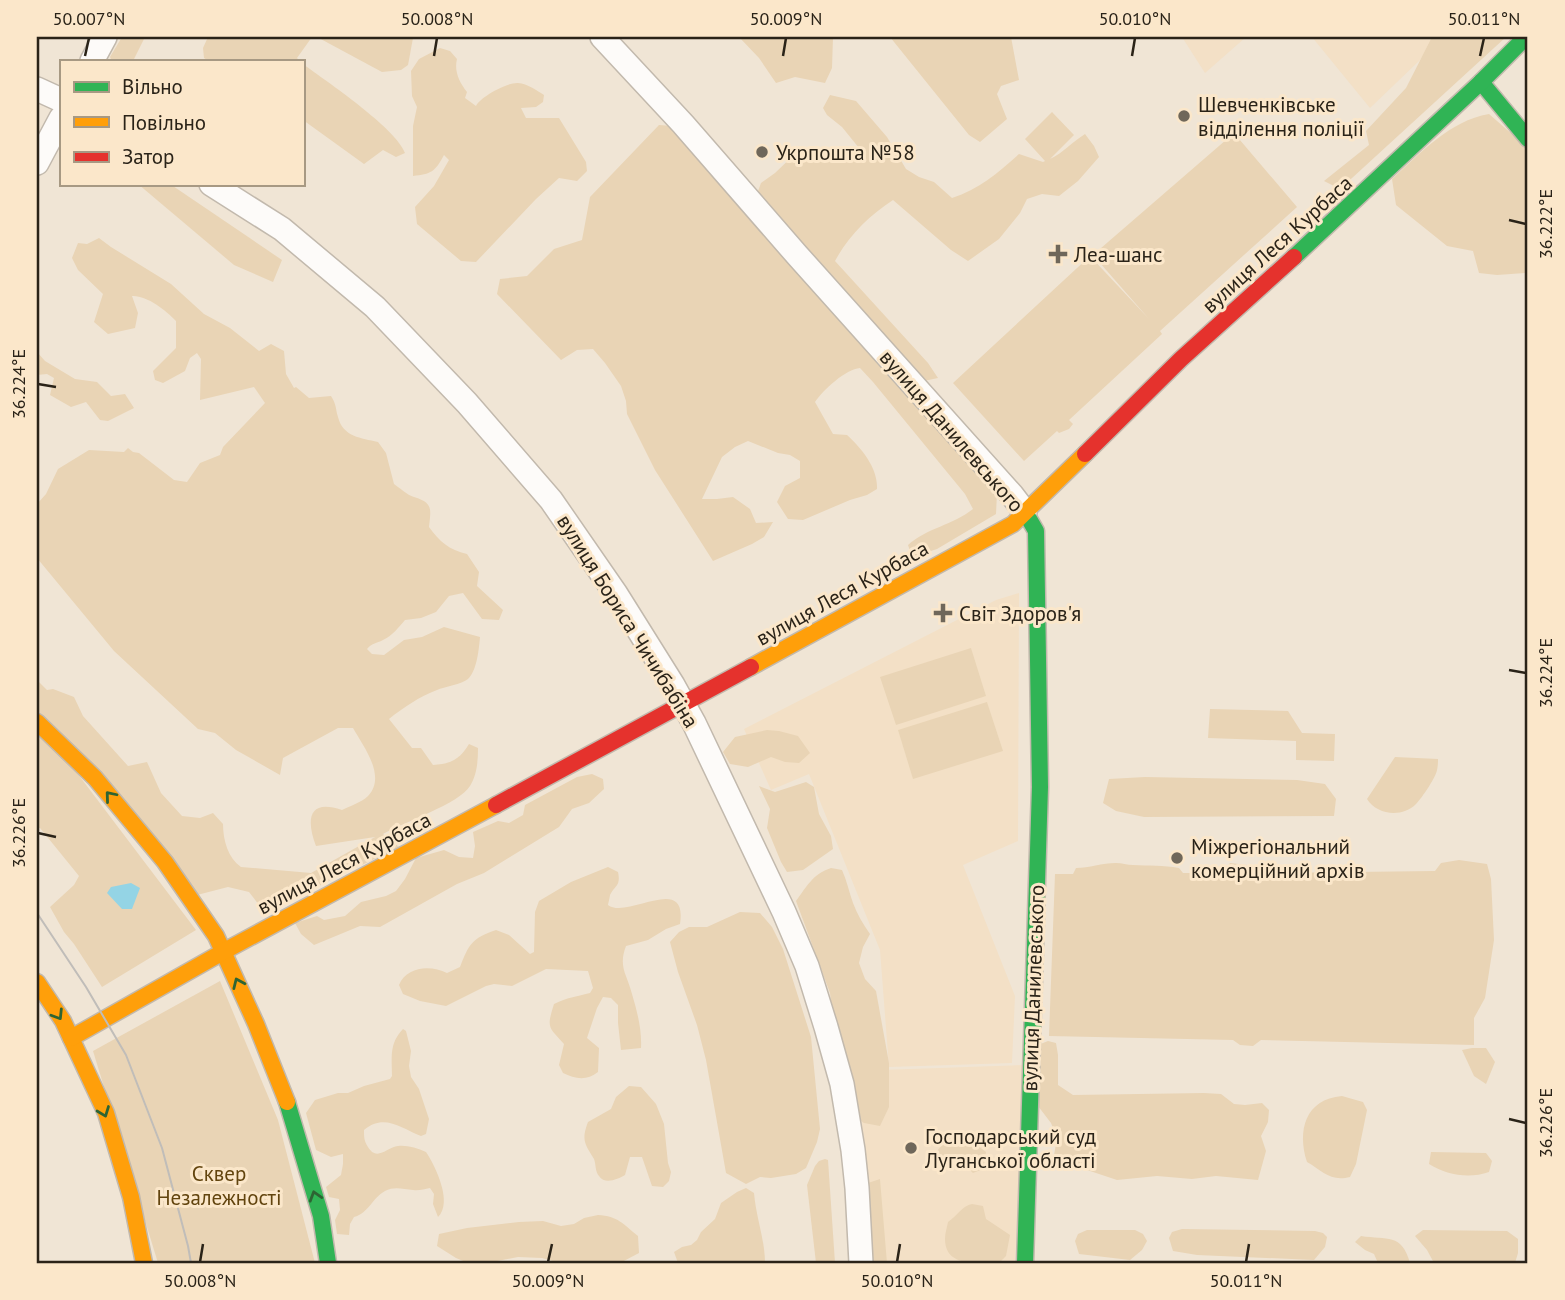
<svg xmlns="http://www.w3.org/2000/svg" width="1565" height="1300" font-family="'PT Sans',sans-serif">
<rect width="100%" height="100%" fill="#f0e5d5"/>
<g fill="#f3e0c6">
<polygon points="1182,37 1246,37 1205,73"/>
<polygon points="1312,37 1444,37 1370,108"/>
<polygon points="1019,593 1018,841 963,865 1015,996 1012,1063 889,1067 880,950 809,774 771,790 744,729 996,600"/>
<polygon points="1024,1065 1015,1263 869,1263 852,1071"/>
</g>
<g fill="#e9d4b5">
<polygon points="122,37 145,37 133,61 112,61 110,57"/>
<polygon points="208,37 312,37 297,58 300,61 209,61 204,58 203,48"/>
<polygon points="317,37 411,37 413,38 408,65 401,70 382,72"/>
<polygon points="739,37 833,37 832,68 825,83 795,77 776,83 759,58"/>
<polygon points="890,37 1011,37 1019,80 1001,86 997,94 1007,119 980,142 969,135"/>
<polygon points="1432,37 1506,37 1340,189 1324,181 1369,145 1366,131 1406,88"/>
<path d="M440 48 450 51 457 59C454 71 459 82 467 92L465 98 476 106C480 97 508 82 518 83 528 84 536 90 544 95L543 102 536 107 521 108 526 118H559L586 162 587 171 577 181 559 178 536 199 476 262 461 261 417 224 415 207 434 186 449 160 444 155C435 172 431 174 413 176V126L417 107 412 96 411 71 419 59Z"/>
<path d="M303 64C326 81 396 128 405 153L396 157 383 150 364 164 303 120Z"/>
<path d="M830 95 856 101 887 137 906 169 919 177 934 182 952 198C979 189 998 173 1019 154L1043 162 1045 161 1025 139 1052 112 1074 135 1050 159C1063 153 1072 142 1085 134L1094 146 1099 157 1078 181 1059 196 1042 194 1027 199 1020 213 999 239 968 261 951 250 893 200C869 216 849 235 835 261L928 363 938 378 919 382 754 202 761 183 775 173 799 150 822 148H859L842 127 827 115 823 108Z"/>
<path d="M1489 114 1528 148V272L1525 273 1497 275 1479 273 1473 251 1447 246 1396 205 1392 179C1421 153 1449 121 1489 114Z"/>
<path d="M659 125 672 126 997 493 996 514 937 549 912 557 908 545C927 528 953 525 973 509L965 494 873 382 860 368C846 369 823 390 815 402L833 434 847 435C862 449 878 468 877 489L867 495 850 500 803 520 788 519 777 502 785 486 800 478V461L790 455 778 453 748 441 735 447 722 457 702 499H717L733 497 750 509 756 523 773 522 764 537 752 544 713 561 655 470 627 414 626 401 621 386 605 363 593 349 577 350 561 360 497 294 500 279 527 276 554 249 582 240 590 197Z"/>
<polygon points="1234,133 1297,207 1160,331 1162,334 1069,420 1073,424 1069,429 1059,433 1057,431 1024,461 953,383 1090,256 1149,319 1093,255"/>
<polygon points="138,184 170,184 282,260 273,282 234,265"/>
<path d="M99 238 111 247 171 284 204 314 230 328 259 351 271 344 284 351 286 374 294 388 296 387 309 398 331 396C337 406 335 407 338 417 343 437 361 438 378 442L386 453 394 484C400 488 407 495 414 497 433 503 431 508 429 527 439 541 449 550 467 554L479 572 477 586 503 610 499 620 482 619 463 593 449 596 436 612 421 618 405 620C399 627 392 636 383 640 376 644 373 642 367 649L372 654 384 655 404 640 422 637 444 627 480 637C479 648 477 671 468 679 462 684 444 687 437 690 419 697 404 707 389 719L412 748H421L433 765C451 764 460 759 469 744L478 748C478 761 477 775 470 786 459 804 404 822 383 834L399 847 278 906 259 905 249 892 228 887 197 895 68 761 196 930 102 987 74 944 64 932 50 907 74 885 79 876 40 828H37V680L47 690 53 689 74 697 83 716 128 766 147 762 161 793 182 816 200 818 213 813 223 824C223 840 228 858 241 867L311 873 375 837 316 846C306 820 308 798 342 810 350 806 362 802 368 796 387 776 363 746 353 728H338L283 758 280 775 236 750 215 733 198 729 114 651 37 558V504L46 494 58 469 89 450 124 452 128 448 133 452 139 453 174 480 187 482 200 463 220 455 223 447 265 403 254 387 200 400 201 359 197 353 190 358 185 371 163 383 155 380 153 371 176 348V321C166 310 146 295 132 296L138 313 135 328 108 334 94 322 103 294 78 270 72 258 78 243 87 244Z"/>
<polygon points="37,352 45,361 75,379 97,382 111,396 125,394 134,408 108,421 100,420 86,402 71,407 50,395 54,378 47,374 37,375"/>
<polygon points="971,648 986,696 896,725 880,677"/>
<polygon points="987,702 1003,751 913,779 898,730"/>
<polygon points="1210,709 1288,711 1302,733 1335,734 1334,761 1296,760 1296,741 1208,738"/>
<polygon points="767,730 779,731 798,736 810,753 799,763 785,762 771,757 748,767 730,764 723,752 735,737"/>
<path d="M1395 757 1438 759C1438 762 1438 766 1437 770 1436 777 1422 798 1416 804 1402 818 1377 815 1367 799Z"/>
<polygon points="592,774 603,779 604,789 589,803 572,809 559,827 484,873 457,884 380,927 360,926 314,945 301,934 295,923 317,916 324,920 345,916 361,902 386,896 396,891 405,879 416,858 444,850 459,857 473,858 475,846 473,832 498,821 509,823 523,815 525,805 577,777"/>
<polygon points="1145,777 1297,780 1325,784 1336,799 1334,816 1144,817 1116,811 1103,803 1109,779"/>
<polygon points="806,782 814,787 819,814 831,836 833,849 803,870 787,872 781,862 767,828 770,809 759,786 775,792"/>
<path d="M1459 860 1487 864 1491 879 1494 940 1485 998 1474 1018V1045L1261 1040 1253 1046 1240 1045 1233 1040 1049 1036 1055 874H1073L1076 868C1089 868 1102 863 1116 863 1122 863 1127 865 1133 865 1149 866 1163 865 1179 868L1183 873H1223L1230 863 1256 866 1263 871 1270 873 1435 871 1441 863Z"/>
<path d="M608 867 618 872C621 886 615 885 610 895 610 896 608 905 608 905 627 920 688 872 680 924L666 929 648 940 626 946C618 967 627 974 632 994 637 1011 642 1029 641 1048L621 1050 618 1023V1005L611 998 603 997 597 1008 587 1038 599 1048 598 1072C587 1081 575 1079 563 1073L559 1065 564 1044C549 1027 546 1029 554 1004 568 997 575 997 590 993L593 988 588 971 546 969 512 986 494 984 486 986 446 1006 420 1001 403 994 399 985C407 966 431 965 447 973L460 967C469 944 472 938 496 930L509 935 530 954 534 952 535 912 539 901 571 882Z"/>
<path d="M831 868 842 870C847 881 849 892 853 903 857 914 863 924 870 934L863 947 859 963 865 979 876 991 889 1063V1107L880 1126 864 1123 850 1113 835 1034 830 993 796 901C807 886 813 874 831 868Z"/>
<polygon points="740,912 760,913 772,927 783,949 811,1037 820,1129 817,1142 806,1168 796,1174 771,1178 760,1177 746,1184 726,1173 706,1060 697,1025 678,972 670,942 679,932 689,927 707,927"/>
<polygon points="220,981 278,1120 315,1263 158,1263 93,1051"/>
<path d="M403 1029 406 1031 411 1051 409 1066 411 1077 419 1089 429 1119 426 1134 421 1136C401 1128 384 1113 364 1130 364 1137 364 1141 368 1147 377 1162 387 1147 398 1146 407 1145 417 1148 426 1152 436 1167 453 1203 438 1217L433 1204 434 1194 430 1188C424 1189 419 1191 413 1190 403 1189 394 1186 385 1191 372 1198 369 1213 354 1217L350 1224 349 1235 337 1234 335 1220 340 1210 339 1199 329 1197 326 1187 341 1175 343 1164V1154L331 1157 316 1150 306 1113 315 1100 338 1093H348L364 1086 390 1079 392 1076C392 1056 389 1044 403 1029Z"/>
<polygon points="1048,1041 1056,1043 1058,1055 1058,1085 1073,1095 1204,1093 1221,1094 1234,1104 1245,1105 1262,1103 1269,1110 1268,1122 1261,1136 1266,1151 1258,1180 1216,1176 1192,1179 1157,1176 1117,1180 1081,1168 1053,1161 1057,1138 1051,1123 1038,1106 1038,1045"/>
<polygon points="1472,1048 1486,1048 1495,1062 1486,1084 1474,1076 1462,1050"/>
<path d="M629 1086 641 1087 656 1104 664 1124 668 1163 671 1172 669 1181 663 1187 652 1186 642 1157H630L625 1175C618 1179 605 1185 599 1176 595 1172 596 1164 594 1159 585 1144 581 1140 588 1122L611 1109 616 1097Z"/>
<path d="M1342 1096 1363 1102 1367 1110 1356 1164 1350 1177C1330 1182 1323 1171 1307 1162 1297 1131 1305 1099 1342 1096Z"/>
<path d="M949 1141 975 1144 986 1152 983 1169 973 1173C962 1161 954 1158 939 1162 931 1152 941 1146 949 1141Z"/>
<path d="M1431 1152 1486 1153 1492 1161 1489 1172C1469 1179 1446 1175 1429 1164Z"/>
<polygon points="825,1159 828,1160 835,1263 816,1263 807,1185 815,1166 819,1161"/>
<polygon points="880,1179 887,1263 873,1263 865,1184"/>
<path d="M746 1188 754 1193C756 1217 765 1240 765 1263H678L674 1252 682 1247 691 1245 697 1240 701 1232 715 1219 721 1203 737 1192Z"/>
<path d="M972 1204 983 1206 986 1219 1010 1235 1006 1256 999 1263C979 1263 945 1268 945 1239 945 1233 947 1227 948 1222 957 1216 962 1206 972 1204Z"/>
<path d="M598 1215C618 1216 623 1224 638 1236L639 1253 620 1263H560L542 1258 518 1257 487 1263H468L456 1258 437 1246 439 1234 467 1228 519 1222 543 1221 561 1226 574 1224 584 1218Z"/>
<polygon points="1182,1229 1315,1231 1323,1233 1327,1237 1325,1247 1314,1260 1197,1255 1173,1251 1169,1238 1172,1232"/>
<polygon points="1087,1230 1135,1230 1143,1234 1147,1241 1142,1250 1130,1260 1079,1254 1075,1241 1078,1234"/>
<polygon points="1423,1230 1507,1231 1518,1239 1518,1253 1515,1263 1434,1263 1427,1250 1415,1236"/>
<path d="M1361 1236C1387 1240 1402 1233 1410 1263H1378L1374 1254 1365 1250 1355 1242Z"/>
</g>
<polygon fill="#94d4e5" points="131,883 140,888 132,909 122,909 107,893 111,887"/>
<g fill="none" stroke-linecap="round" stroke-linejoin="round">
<g stroke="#c2b9ad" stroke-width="26">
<g id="street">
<polyline points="602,37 683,124 797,255 1012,495 1025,512"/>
<polyline points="92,61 105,37"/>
<polyline points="37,89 61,100"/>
<polyline points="37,163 61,118"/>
<polyline points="211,184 282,229 375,307 467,403 551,500 616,594 673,685 694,723 784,912 807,966 826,1027 842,1084 853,1150 857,1188 861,1263"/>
</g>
</g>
<g stroke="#c2b9ad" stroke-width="19">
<g id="fast">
<polyline points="1481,82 1528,139"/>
<polyline points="1294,257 1481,82 1526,37"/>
<polyline points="1025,512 1036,531 1040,787 1025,1263"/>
<polyline points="287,1102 321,1216 328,1263"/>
</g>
</g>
<g stroke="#c2b9ad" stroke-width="19">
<g id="slow">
<polyline points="751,667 1013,524 1085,454"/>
<polyline points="37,722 95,778 165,862 216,936 256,1024 287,1102"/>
<polyline points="37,982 63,1021 106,1113 131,1197 144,1263"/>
<polyline points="71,1038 230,948 496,805"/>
</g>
</g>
<g stroke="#c2b9ad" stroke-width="19">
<g id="jam">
<polyline points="1085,454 1181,359 1294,257"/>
<polyline points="496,805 751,667"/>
</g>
</g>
<use href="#street" stroke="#fdfbf9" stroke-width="23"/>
<use href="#fast" stroke="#30b455" stroke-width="16"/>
<use href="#slow" stroke="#ff9f0a" stroke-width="16"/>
<use href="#jam" stroke="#e5322d" stroke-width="16"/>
<polyline stroke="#c0bdb9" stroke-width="2" points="37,913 86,987 126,1055 162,1148 188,1246 191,1263"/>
</g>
<defs><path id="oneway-chevron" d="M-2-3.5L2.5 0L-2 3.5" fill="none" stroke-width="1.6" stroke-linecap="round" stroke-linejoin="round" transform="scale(1.75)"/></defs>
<g stroke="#2d6433">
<use href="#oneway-chevron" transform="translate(110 796) rotate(-130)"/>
<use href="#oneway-chevron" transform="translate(238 983) rotate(-114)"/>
<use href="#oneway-chevron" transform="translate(58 1015) rotate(58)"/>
<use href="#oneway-chevron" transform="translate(104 1112) rotate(69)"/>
<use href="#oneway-chevron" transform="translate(315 1196) rotate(-107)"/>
</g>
<path fill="none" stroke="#2a2318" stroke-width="2.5" d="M85 56 89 38M434 56 437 38M783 56 786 38M1132 56 1135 38M1480 56 1484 38M1509 220 1526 224M38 384 56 387M1509 670 1526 673M38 833 56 837M1509 1119 1526 1123M200 1262 203 1244M548 1262 552 1244M897 1262 900 1244M1246 1262 1249 1244"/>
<g fill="#6f675a" stroke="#fbe7ca" stroke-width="2.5">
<circle cx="1184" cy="116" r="7"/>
<circle cx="762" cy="152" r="7"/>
<path d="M1054.5 243.5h7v7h7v7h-7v7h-7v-7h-7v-7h7z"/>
<path d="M939.5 602.5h7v7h7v7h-7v7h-7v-7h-7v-7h7z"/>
<circle cx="1177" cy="858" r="7"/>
<circle cx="911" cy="1148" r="7"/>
</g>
<g text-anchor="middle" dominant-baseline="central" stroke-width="6" stroke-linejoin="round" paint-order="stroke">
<g font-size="21" fill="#2a2318" stroke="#fbe7ca" text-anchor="start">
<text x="1198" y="104">Шевченківське<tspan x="1198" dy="24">відділення поліції</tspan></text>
<text x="776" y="152">Укрпошта №58</text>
<text x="1074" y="254">Леа-шанс</text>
<text x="959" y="613">Світ Здоров'я</text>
<text x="1191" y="846">Міжрегіональний<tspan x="1191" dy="24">комерційний архів</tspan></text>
<text x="925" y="1136">Господарський суд<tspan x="925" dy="24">Луганської області</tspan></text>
</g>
<g font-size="21" fill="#2a2318" stroke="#fbe7ca">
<text transform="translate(1277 244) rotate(-42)">вулиця Леся Курбаса</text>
<text transform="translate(952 431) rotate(49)">вулиця Данилевського</text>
<text transform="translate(842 593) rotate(-29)">вулиця Леся Курбаса</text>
<text transform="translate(628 621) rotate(58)">вулиця Бориса Чичибабіна</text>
<text transform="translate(344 863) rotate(-28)">вулиця Леся Курбаса</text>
<text transform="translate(1033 988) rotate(-88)">вулиця Данилевського</text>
</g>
<g font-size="21" fill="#62440e" stroke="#fbe7ca">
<text x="219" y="1173">Сквер<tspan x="219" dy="24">Незалежності</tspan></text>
</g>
</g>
<rect width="1565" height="1300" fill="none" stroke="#fbe7ca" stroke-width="77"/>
<rect x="60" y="60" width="245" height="126" fill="#fbe7ca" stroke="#a79983" stroke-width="2"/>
<rect x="74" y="82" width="35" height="10" fill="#30b455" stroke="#a79983" stroke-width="2"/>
<text x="122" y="94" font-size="21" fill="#2a2318">Вільно</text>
<rect x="74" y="117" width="35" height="10" fill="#ff9f0a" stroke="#a79983" stroke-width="2"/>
<text x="122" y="130" font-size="21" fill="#2a2318">Повільно</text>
<rect x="74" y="152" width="35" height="10" fill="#e5322d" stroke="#a79983" stroke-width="2"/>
<text x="122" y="164" font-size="21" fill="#2a2318">Затор</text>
<rect x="38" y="38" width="1488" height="1224" fill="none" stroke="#2a2318" stroke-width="2.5"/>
<g font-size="18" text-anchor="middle" fill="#2a2318">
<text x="89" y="25">50.007°N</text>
<text x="437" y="25">50.008°N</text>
<text x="786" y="25">50.009°N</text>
<text x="1135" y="25">50.010°N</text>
<text x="1484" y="25">50.011°N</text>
<text transform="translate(1546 224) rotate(-90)" y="6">36.222°E</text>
<text transform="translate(19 384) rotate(-90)" y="6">36.224°E</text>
<text transform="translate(1546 673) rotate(-90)" y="6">36.224°E</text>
<text transform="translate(19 833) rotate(-90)" y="6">36.226°E</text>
<text transform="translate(1546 1123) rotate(-90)" y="6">36.226°E</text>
<text x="200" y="1287">50.008°N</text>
<text x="548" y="1287">50.009°N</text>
<text x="897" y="1287">50.010°N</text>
<text x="1246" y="1287">50.011°N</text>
</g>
</svg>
